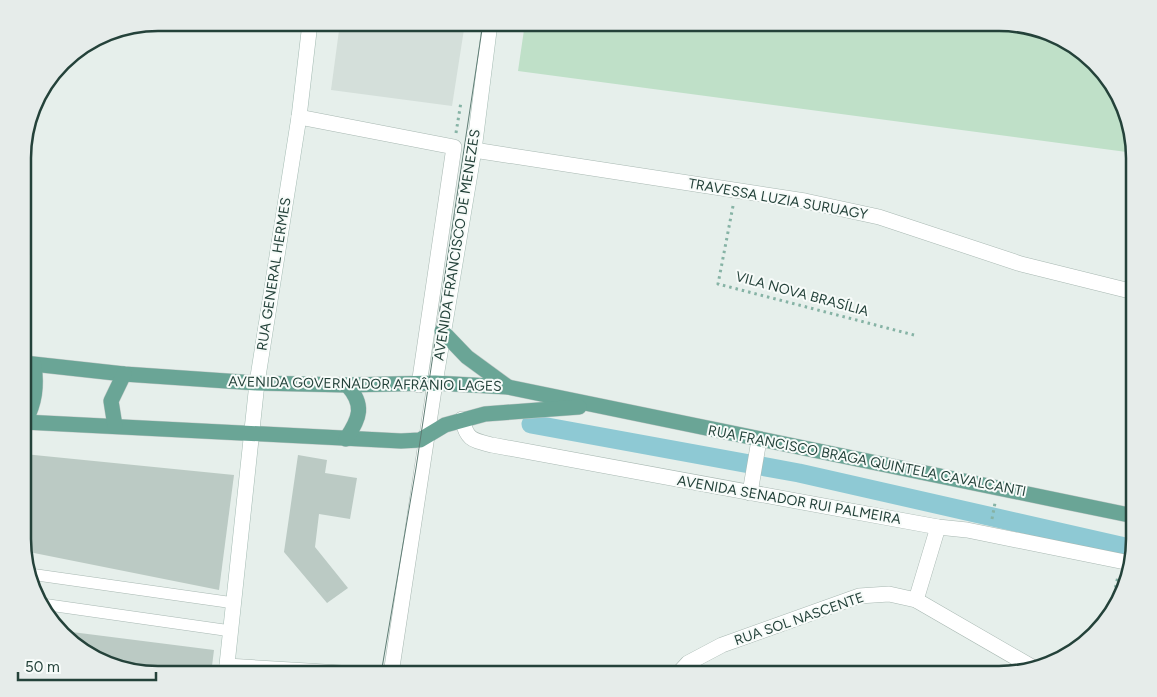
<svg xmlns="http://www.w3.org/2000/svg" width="1157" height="697" font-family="Figtree,sans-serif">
<rect width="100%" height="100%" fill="#e6efeb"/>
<polygon fill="#d4dfda" points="340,23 465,23 452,106 331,90"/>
<polygon fill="#bfe0c8" points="525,23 999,23 1067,41 1112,83 1134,153 518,71"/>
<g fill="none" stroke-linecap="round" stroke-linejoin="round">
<polyline stroke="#8ec9d4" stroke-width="19" points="531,424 799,473 1134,549"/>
</g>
<g fill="#bbcac4">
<polygon points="24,454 234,475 219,590 24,551"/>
<polygon points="298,455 327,460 325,473 357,478 350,519 319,514 315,547 348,588 327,603 284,552"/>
<polygon points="64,631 214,650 211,674 158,674 90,656"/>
</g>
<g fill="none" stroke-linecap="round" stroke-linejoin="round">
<g stroke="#a8b8b2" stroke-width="12">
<g id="lane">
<polyline points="30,574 234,603"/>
<polyline points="42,604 231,631"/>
</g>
</g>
<g stroke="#a8b8b2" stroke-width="16">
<g id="street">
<polyline points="299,117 454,147 419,385"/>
<polyline points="474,150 805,201 879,217 1021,264 1134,292"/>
<path d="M462 419C467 440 472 440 492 445L938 527 967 530 1130 563"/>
<polyline points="750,493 759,440"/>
<polyline points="916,600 938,527"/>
<polyline points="227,666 358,674"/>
<polyline points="391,674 435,383"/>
<polyline points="678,674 688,663 722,645 859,596 889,594 916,600 1032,667"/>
</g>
</g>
<g stroke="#a4bbb3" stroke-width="16">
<g id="secondary">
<polyline points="435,383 474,150 490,23"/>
<polyline points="226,674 257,383 299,117 310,23"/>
</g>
</g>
<g stroke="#c2cac8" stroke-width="16">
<g id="primary">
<polyline points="442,331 467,357 508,387"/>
<polyline points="24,363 124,374 257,383 347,385 435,383 508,387 1134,516"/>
<polyline points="24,422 401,441 420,440 445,425 485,414 579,407"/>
<path d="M25 422C35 402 37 387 34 365"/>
<polyline points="115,426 111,401 124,374"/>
<path d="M346 439C360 418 365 405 347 385"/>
</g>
</g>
<g stroke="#86b3a5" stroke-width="3" stroke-dasharray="2.5 4" stroke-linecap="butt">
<polyline points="456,133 461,102"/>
<polyline points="733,206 718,284 914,335"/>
<polyline points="992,519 995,503"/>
<polyline points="1110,613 1118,576"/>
</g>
<use href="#lane" stroke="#fff" stroke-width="11"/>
<use href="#street" stroke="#fff" stroke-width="15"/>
<use href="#secondary" stroke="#fff" stroke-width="15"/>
<use href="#primary" stroke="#6aa596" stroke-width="15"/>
<polyline stroke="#5f7d75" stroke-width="1" points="381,674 416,468 483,23"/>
</g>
<g text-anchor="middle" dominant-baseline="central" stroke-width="4" stroke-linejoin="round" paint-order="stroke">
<g font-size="14" fill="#24423a" stroke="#f7fbf9">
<text transform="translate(778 199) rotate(10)">TRAVESSA LUZIA SURUAGY</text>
<text transform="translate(457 245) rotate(-81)">AVENIDA FRANCISCO DE MENEZES</text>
<text transform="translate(274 274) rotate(-81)">RUA GENERAL HERMES</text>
<text transform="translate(802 294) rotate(15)">VILA NOVA BRASÍLIA</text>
<text transform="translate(365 384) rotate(1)">AVENIDA GOVERNADOR AFRÂNIO LAGES</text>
<text transform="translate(867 461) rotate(11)">RUA FRANCISCO BRAGA QUINTELA CAVALCANTI</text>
<text transform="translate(789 500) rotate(10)">AVENIDA SENADOR RUI PALMEIRA</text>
<text transform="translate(799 619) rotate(-19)">RUA SOL NASCENTE</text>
</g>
</g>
<path d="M0 0H1157V697H0ZM158 31H999A127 127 0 0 1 1126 158V539A127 127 0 0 1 999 666H158A127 127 0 0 1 31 539V158A127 127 0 0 1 158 31Z" fill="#e6ecea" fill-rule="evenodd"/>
<path fill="none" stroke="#24423a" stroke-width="2.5" d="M158 31H999A127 127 0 0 1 1126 158V539A127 127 0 0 1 999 666H158A127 127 0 0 1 31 539V158A127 127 0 0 1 158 31Z"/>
<path d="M18 672v8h138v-8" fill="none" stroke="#24423a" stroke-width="2.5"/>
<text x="25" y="672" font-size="15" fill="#24423a" stroke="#f7fbf9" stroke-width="4" paint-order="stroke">50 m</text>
</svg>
